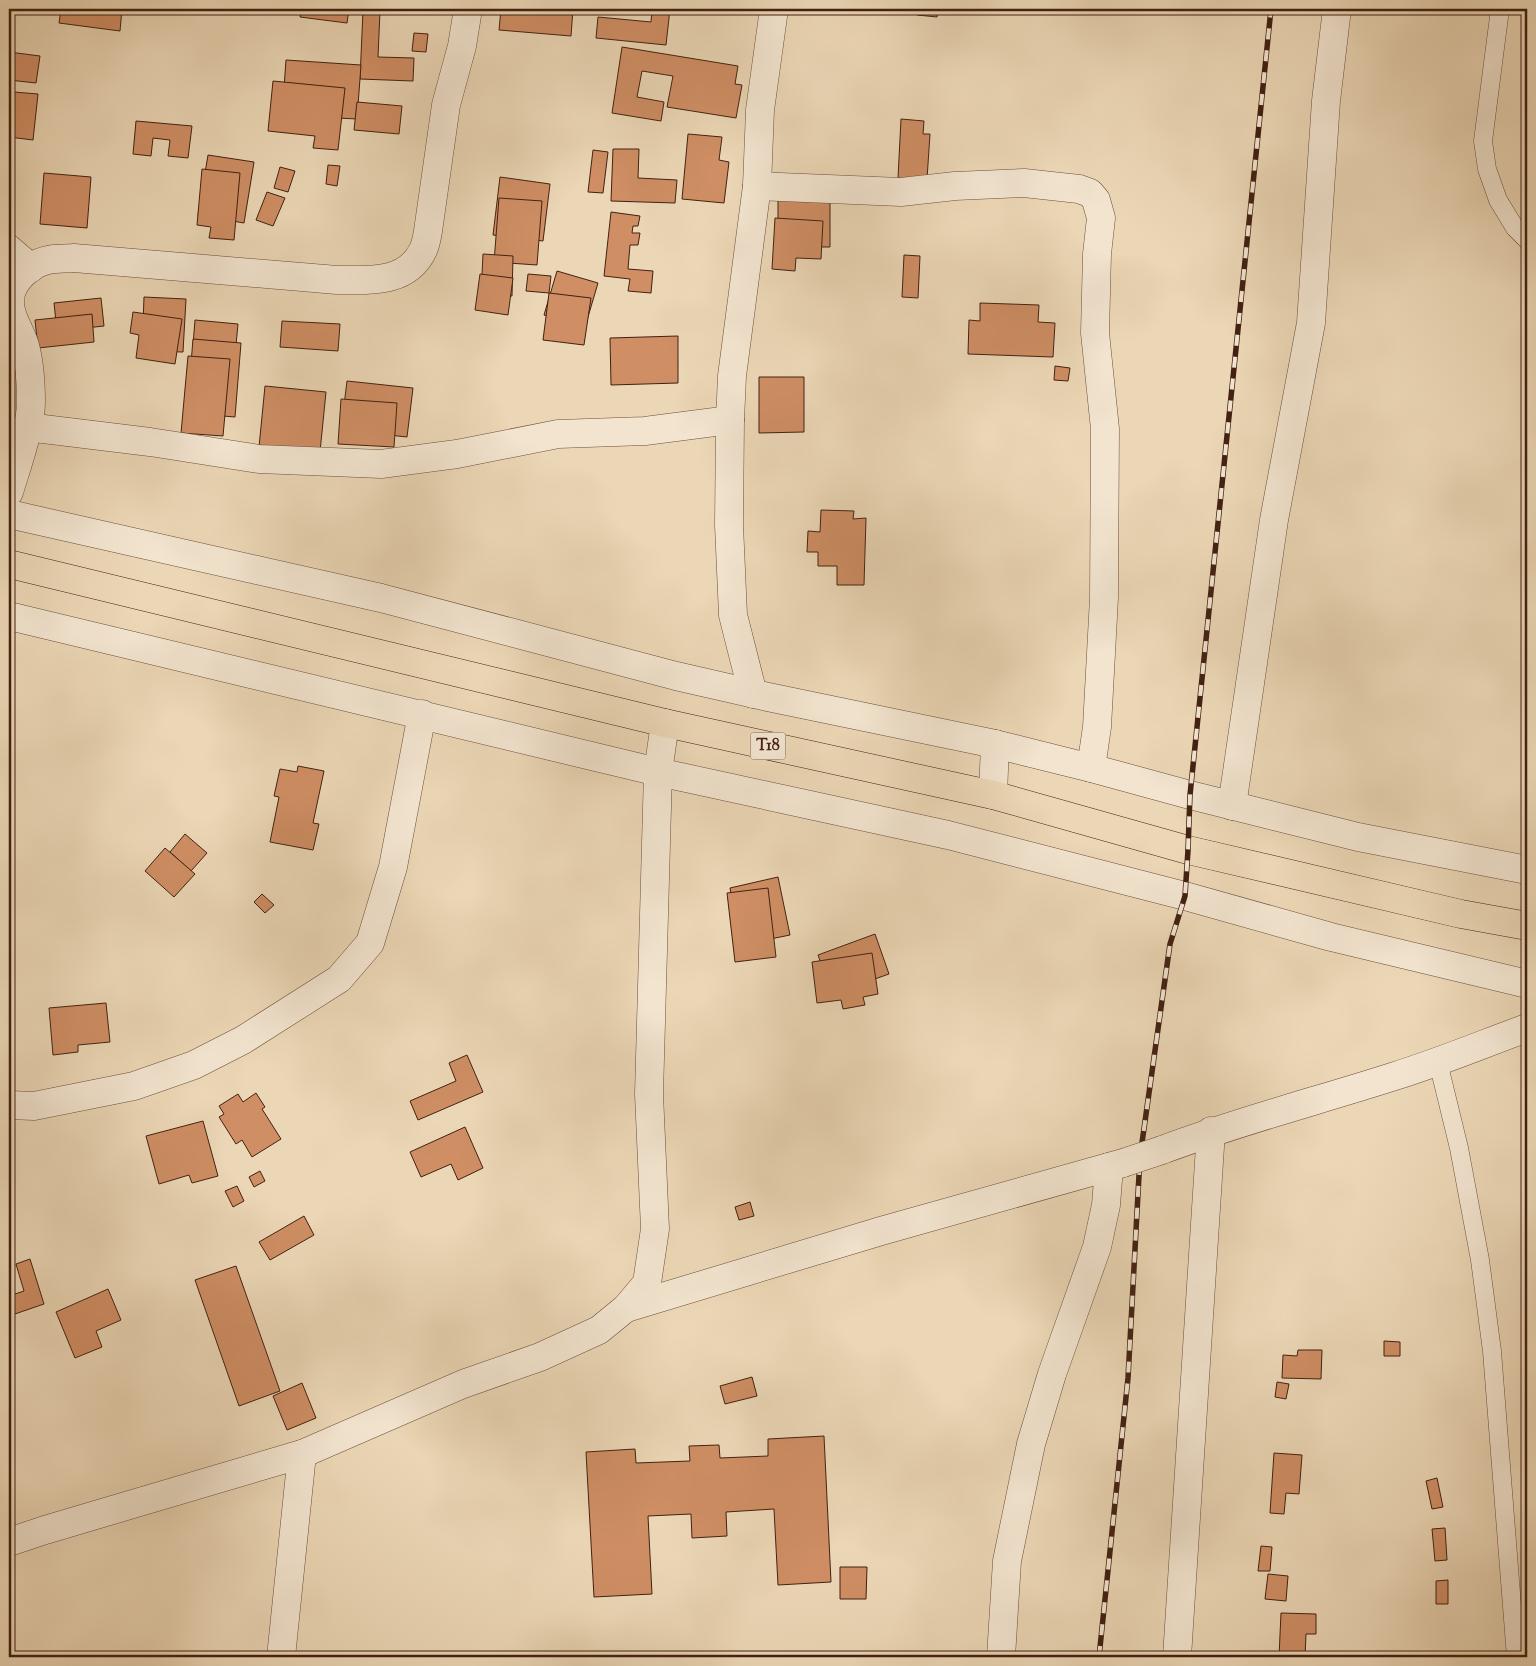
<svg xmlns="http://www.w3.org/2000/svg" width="1536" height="1666" font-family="'Sorts Mill Goudy',serif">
<rect width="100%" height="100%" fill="#ebd6b5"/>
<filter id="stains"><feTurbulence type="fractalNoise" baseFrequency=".004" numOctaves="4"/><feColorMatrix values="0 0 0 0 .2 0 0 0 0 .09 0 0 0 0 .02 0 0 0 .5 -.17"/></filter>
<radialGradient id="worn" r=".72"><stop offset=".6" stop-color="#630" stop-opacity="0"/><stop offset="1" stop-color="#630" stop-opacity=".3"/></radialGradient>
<g fill="#cf8e64" stroke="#422112">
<polygon points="61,9 122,9 120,31 59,23"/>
<polygon points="301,9 349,9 347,23 300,17"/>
<polygon points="501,9 555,10 555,9 573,9 571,36 499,30"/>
<polygon points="652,9 670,9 666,45 596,38 598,17 651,22"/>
<polygon points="918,9 938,9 937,17 917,15"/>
<polygon points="363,10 380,11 378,57 414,58 413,81 360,79"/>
<polygon points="414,33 428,34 426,52 412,51"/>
<polygon points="622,47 738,66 735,84 742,85 736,118 667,107 673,76 642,71 637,97 664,102 661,121 612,113"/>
<polygon points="9,52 40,56 36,83 9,80"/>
<polygon points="286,60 361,65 357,119 282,115"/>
<polygon points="273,81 345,88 338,150 313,148 315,136 268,131"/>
<polygon points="14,92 38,94 33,140 9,137 9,109 12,110"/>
<polygon points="357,102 402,106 399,134 354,130"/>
<polygon points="901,119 924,121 923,134 930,134 927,179 898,178"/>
<polygon points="136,121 192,126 188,158 168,156 170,140 153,138 151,156 133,154"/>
<polygon points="688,134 722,137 719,160 729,162 724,203 682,199"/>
<polygon points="613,149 639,149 638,178 677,180 675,203 611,201"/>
<polygon points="593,150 608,152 603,193 588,192"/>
<polygon points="208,155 254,162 244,223 198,215"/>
<polygon points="328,165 340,166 337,186 326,184"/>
<polygon points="280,167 295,171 288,192 274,188"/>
<rect x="9" y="168" width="5" height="43"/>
<polygon points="202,169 240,173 234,240 209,238 211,227 197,225"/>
<polygon points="44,173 91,177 87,228 40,224"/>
<polygon points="500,177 550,184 543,241 493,235"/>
<polygon points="267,192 285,198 273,226 256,220"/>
<polygon points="499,198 542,201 537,265 494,262"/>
<polygon points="778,200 830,201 830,247 778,247"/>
<polygon points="611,212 640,216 638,226 633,226 632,233 640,233 638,245 630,245 628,269 653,271 651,293 628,291 630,279 604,276"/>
<polygon points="775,218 823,221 821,259 796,258 795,271 772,269"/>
<polygon points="483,254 513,256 512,296 481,295"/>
<polygon points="904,255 920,256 918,298 902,297"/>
<polygon points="557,271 598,283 585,327 544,315"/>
<polygon points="480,274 513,278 508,315 475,310"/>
<polygon points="528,274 551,276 549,293 526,291"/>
<polygon points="549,293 591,298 584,345 543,340"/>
<polygon points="144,297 186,299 183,352 142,351"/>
<polygon points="101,298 104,326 57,331 54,303"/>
<polygon points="980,303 1039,305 1038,322 1055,323 1053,357 968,354 969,320 980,321"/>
<polygon points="133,312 182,319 175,364 136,358 139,335 130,333"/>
<polygon points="92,314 94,342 38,348 35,320"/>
<polygon points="195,320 238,324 235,355 206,352 206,346 193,345"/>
<polygon points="282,321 340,324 338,351 280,347"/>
<polygon points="678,336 678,383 611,385 610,338"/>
<polygon points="193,339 241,343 235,417 187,413"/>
<polygon points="188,356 230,359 223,436 181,433"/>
<polygon points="1055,366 1070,368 1068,381 1054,380"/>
<polygon points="759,377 804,377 804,432 759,433"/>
<polygon points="9,380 11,380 9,400"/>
<polygon points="347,381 413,388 407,437 341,430"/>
<polygon points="265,386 326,392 320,452 259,447"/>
<polygon points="341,399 397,403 394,447 338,444"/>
<polygon points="821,510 854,511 853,519 866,518 864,585 837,585 837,566 818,566 818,552 807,552 808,531 820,532"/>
<polygon points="298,766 324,771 313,823 319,824 313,850 270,842 279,797 274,796 280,769 297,772"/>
<polygon points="185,834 207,853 191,871 170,852"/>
<polygon points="165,848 195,874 174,897 145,871"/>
<polygon points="778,877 790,935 741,945 730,888"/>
<polygon points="768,888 776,957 735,962 727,893"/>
<polygon points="262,894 274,905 265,913 254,902"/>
<polygon points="875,934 889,974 832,994 818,955"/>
<polygon points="872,953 878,994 863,997 865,1005 843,1009 841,1000 817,1003 812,962"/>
<polygon points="106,1003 110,1042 78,1045 78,1052 53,1055 49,1008"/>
<polygon points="467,1055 483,1092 418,1120 410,1101 456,1081 449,1063"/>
<polygon points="256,1093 265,1107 262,1109 281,1139 252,1157 242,1140 236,1144 219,1117 224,1114 219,1106 238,1094 243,1102"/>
<polygon points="203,1121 218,1176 192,1183 189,1175 159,1184 146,1136"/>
<polygon points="465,1127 483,1168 458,1180 451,1164 421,1177 410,1152"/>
<polygon points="260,1171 265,1181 254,1187 249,1177"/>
<polygon points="237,1186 244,1201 233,1207 225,1191"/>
<polygon points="750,1202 754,1216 739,1220 735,1207"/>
<polygon points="304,1216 314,1235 270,1260 259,1242"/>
<polygon points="30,1259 44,1304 9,1316 9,1296 24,1291 16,1264"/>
<polygon points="236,1266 280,1391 239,1406 195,1280"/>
<polygon points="108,1289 121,1320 96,1331 102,1347 75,1358 56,1312"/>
<polygon points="1384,1341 1400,1342 1400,1356 1384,1356"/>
<polygon points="1298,1350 1322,1350 1321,1379 1282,1378 1283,1355 1297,1356"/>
<polygon points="752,1377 757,1396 725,1404 720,1386"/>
<polygon points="1277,1382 1289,1384 1286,1399 1275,1397"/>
<polygon points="302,1383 316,1418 287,1430 273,1396"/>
<polygon points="824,1436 831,1582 778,1585 774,1509 726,1512 727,1536 692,1538 691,1514 648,1516 652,1594 594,1597 586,1452 635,1449 636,1463 690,1461 689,1446 719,1445 720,1458 768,1456 768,1439"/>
<polygon points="1274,1453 1302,1455 1299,1494 1286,1493 1284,1514 1270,1513"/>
<polygon points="1437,1478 1443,1507 1432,1509 1426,1481"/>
<polygon points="1445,1528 1447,1560 1435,1561 1432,1529"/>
<polygon points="1261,1546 1272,1547 1270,1571 1258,1571"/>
<polygon points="840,1567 867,1567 866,1599 840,1599"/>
<polygon points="1268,1574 1288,1576 1286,1601 1265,1599"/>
<polygon points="1448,1580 1448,1604 1436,1604 1436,1581"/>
<polygon points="1281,1613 1316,1614 1316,1634 1306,1634 1305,1657 1279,1657"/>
</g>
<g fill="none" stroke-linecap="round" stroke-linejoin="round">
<g stroke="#6c4e3b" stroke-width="19">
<g id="lane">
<polyline points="1500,9 1483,141 1487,169 1498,200 1515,228 1527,240"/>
<polyline points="1438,1062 1459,1148 1480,1260 1492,1351 1516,1657"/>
</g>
</g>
<g stroke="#6c4e3b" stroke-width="29">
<g id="street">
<polyline points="757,186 901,192 955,186 1024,183 1079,189 1090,193 1096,200 1101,218 1097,254 1095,333 1105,429 1104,598 1097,727 1091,768"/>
<polyline points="9,249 31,268"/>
<polyline points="27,427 150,442 259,459 381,464 457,454 558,434 645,431 730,420"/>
<path d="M9 492C16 469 31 426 31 403 31 384 30 364 25 346 21 331 10 318 10 303 9 283 29 264 48 260 56 258 66 259 74 258L337 280C369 280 407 284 423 250 426 244 427 237 428 231L446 105 462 46 468 9"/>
<polyline points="9,514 381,598 676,676 768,697 995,744 1091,768 1190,795 1358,837 1527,870"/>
<polyline points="9,616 658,772 948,835 1185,896 1331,937 1527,984"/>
<polyline points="753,694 733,615 729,525 730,420 732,376 757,186 760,110 774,9"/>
<polyline points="993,795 995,744"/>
<polyline points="1232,806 1274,520 1311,323 1326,101 1337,9"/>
<polyline points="9,1105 34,1106 134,1086 194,1065 243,1040 339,979 370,943 393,867 422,714"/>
<path d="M1162 1150C1239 1121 1317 1101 1395 1076 1440 1062 1483 1044 1527 1028"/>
<polyline points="626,1308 881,1231 1123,1163"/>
<polyline points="9,1542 45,1530 302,1454 463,1384 540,1357 599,1330 626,1308 647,1283 655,1229 649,1094 658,772 665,723"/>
<polyline points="281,1657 302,1454"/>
<polyline points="1001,1657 1007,1561 1031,1444 1052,1374 1097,1247 1106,1205 1109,1167"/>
<polyline points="1177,1657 1211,1131"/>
</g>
</g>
<g stroke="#422112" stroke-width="29">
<polyline id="primary" points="9,564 665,723 993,795 1188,850 1461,914 1527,926"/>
</g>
<use href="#lane" stroke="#f2e4cf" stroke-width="18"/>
<use href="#street" stroke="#f2e4cf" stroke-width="28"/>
<use href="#primary" stroke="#ebd6b5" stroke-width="28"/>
<g stroke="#422112" stroke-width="5.5">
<polyline id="rail" points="1099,1657 1128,1378 1140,1157 1170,944 1185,896 1188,850 1190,795 1271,9"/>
</g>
<use href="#rail" stroke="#f2e4cf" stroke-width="4" stroke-dasharray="11" stroke-linecap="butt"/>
<g stroke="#6c4e3b" stroke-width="29" stroke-linecap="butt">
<polyline id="street-bridge" points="1123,1163 1162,1150"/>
</g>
<use href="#street-bridge" stroke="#f2e4cf" stroke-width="28"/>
</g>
<g text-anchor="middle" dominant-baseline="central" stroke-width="4" stroke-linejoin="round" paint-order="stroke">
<rect fill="#f2e4cf" stroke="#775c4b" stroke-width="1" x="750.5" y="732.5" width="35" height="27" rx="4"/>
<g font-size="16" font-weight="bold" fill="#422112">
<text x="768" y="746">T18</text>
</g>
</g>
<rect width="1536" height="1666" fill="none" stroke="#ebd6b5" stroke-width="30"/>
<rect x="10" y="10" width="1516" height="1646" fill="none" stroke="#422112" stroke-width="2.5"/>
<rect x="15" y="15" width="1506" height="1636" fill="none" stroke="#422112"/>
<rect width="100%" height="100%" filter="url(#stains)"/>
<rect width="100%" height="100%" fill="url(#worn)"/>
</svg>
